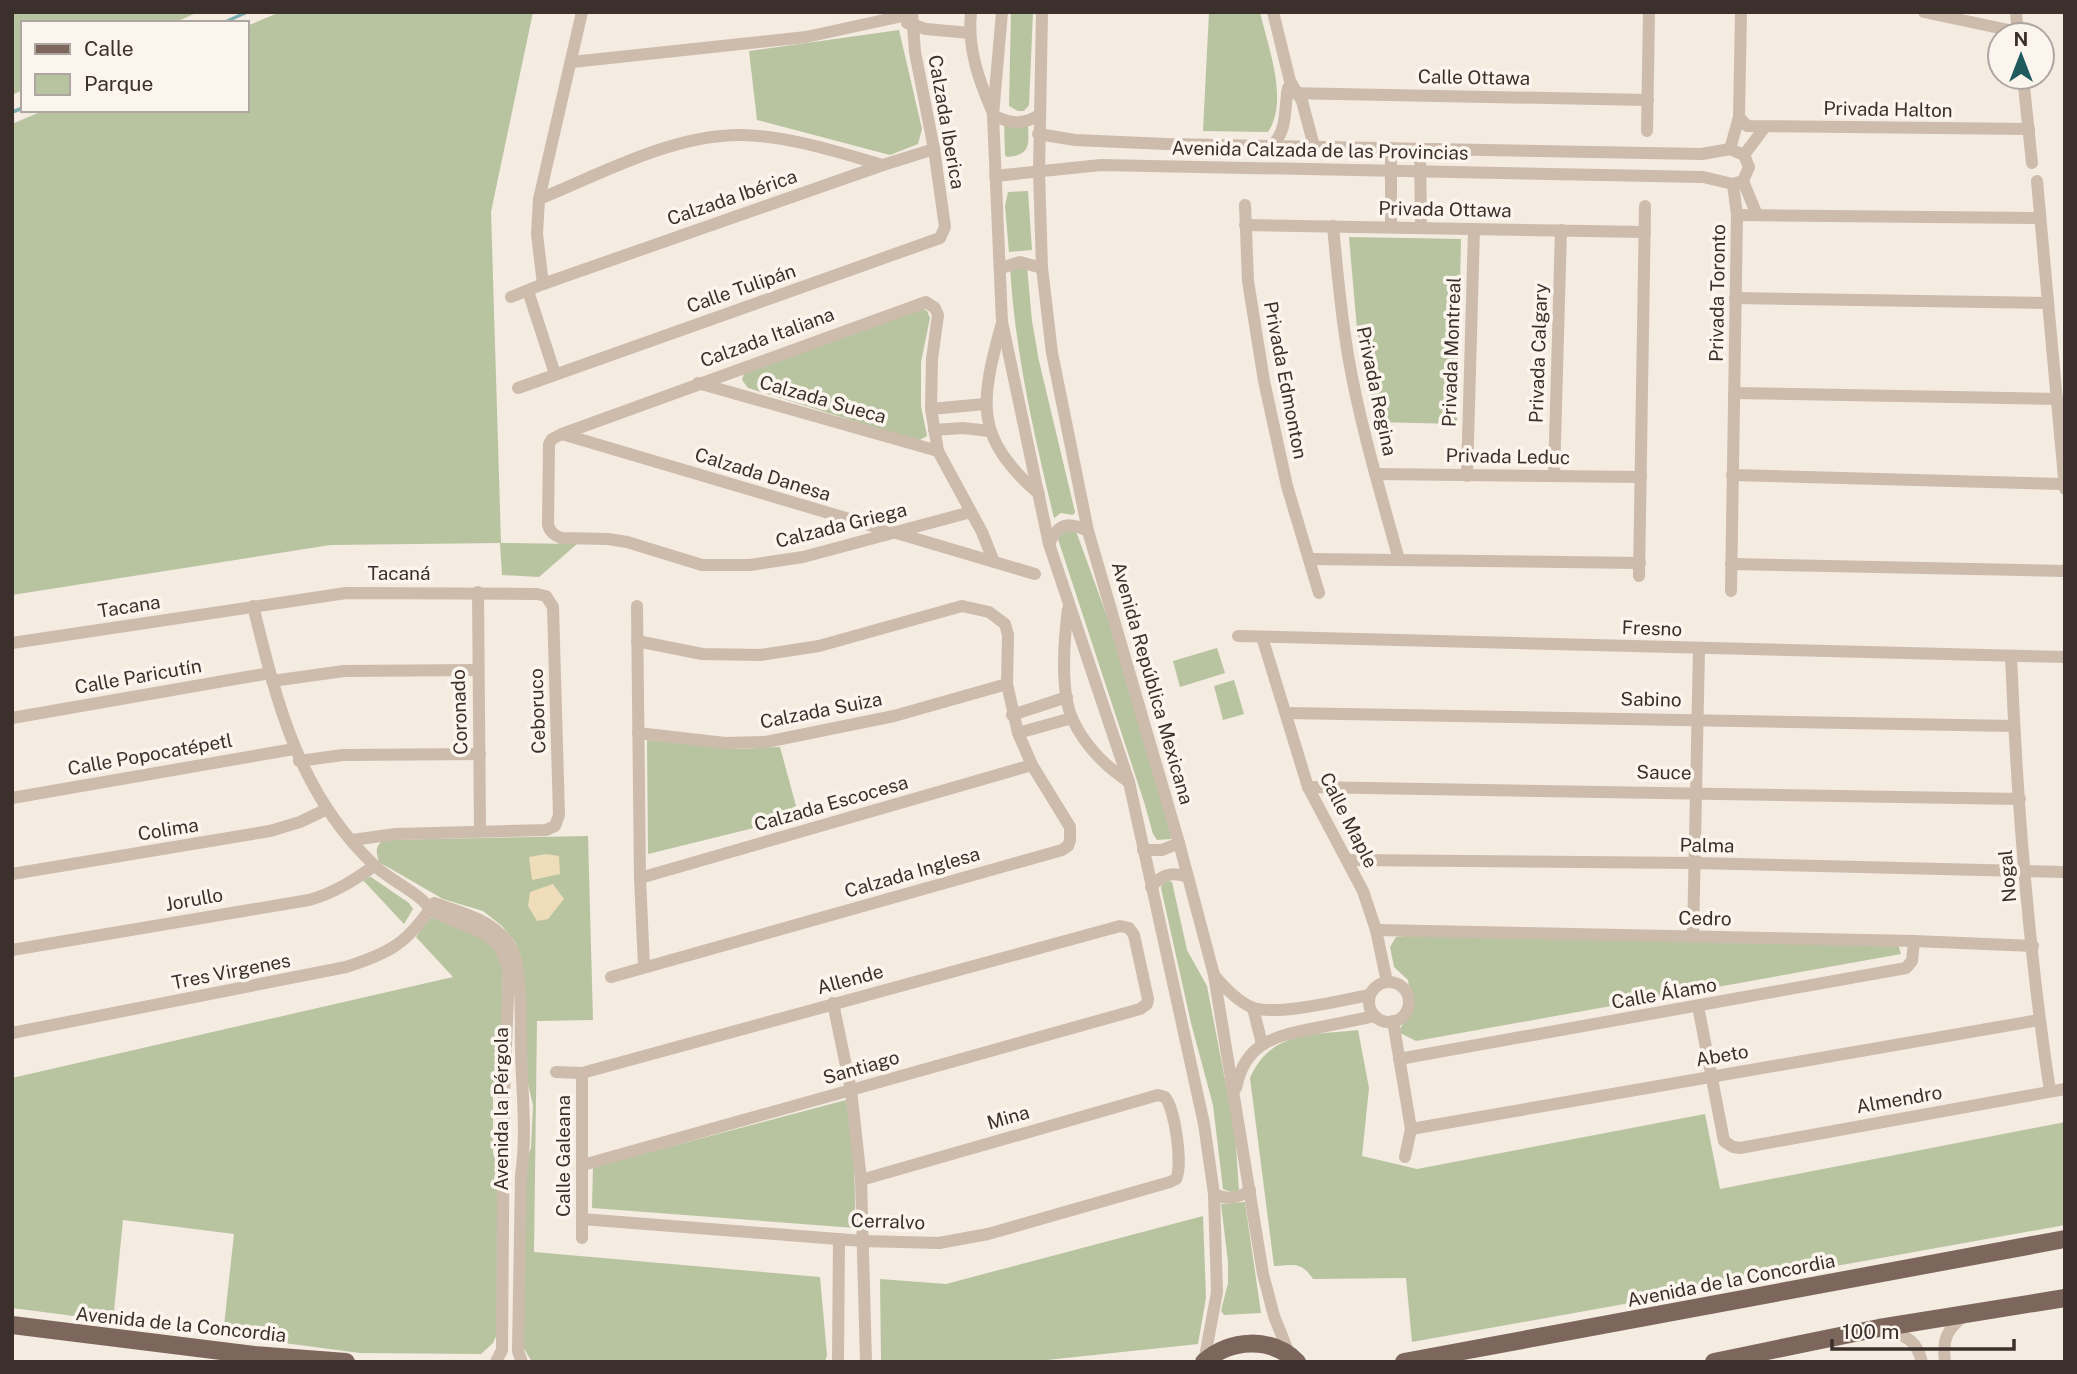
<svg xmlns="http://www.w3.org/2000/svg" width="2077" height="1374" font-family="'Public Sans',sans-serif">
<rect width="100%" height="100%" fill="#f4ebe1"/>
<g fill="#b8c4a0">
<polygon points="12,12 198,12 174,23 23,23 23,90 12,95"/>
<polygon points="280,12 533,12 491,212 501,543 577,544 539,577 502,575 500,543 330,545 12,595 12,124 45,110 247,110 247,26"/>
<polygon points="1011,12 1033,12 1029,105 1024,111 1018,111 1009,106"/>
<path d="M1209 12H1260C1268 48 1289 100 1268 132L1203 131Z"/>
<polygon points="899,30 922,129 918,144 890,155 757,120 749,51"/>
<path d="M1004 121 1028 122C1028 142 1033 155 1007 157L1005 155Z"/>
<polygon points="1028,191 1032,250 1009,252 1005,206 1008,192"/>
<polygon points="1349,237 1461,239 1457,424 1375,422 1357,329"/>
<path d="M1027 266 1032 321 1039 361 1075 512 1073 515 1061 513 1054 518C1034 435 1015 352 1010 267Z"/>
<polygon points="920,307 927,311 930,318 921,362 921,406 927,436 918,441 748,388 742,380 744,373"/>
<polygon points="1059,530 1076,531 1125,666 1172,834 1171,839 1157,840 1153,834 1145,805 1057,536"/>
<polygon points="1217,648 1225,673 1180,687 1173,661"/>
<polygon points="1234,680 1244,714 1223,720 1214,686"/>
<polygon points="647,740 738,749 780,747 799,817 648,854"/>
<path d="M588 836 593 1020 537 1021 534 1252 820 1277 827 1355 825 1362H532L520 1342 524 1168 531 1148 533 1105 523 1063 521 958 515 942 502 926 483 911 443 899 379 862C376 852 375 847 383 840Z"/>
<polygon points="371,877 409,903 413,909 404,924 361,878"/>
<polygon points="1168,881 1172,882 1187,950 1207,986 1235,1132 1239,1191 1231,1192 1223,1189 1213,1105 1191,1023 1161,888 1162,884"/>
<path d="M436 917C466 929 496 935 503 971L501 1056 493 1095V1153L501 1177 499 1330 493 1343 481 1354 360 1353 223 1335 234 1234 123 1220 113 1321 12 1308V1078L453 977 416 937 429 918Z"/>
<polygon points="1405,936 1898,944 1901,954 1416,1041 1398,1032 1412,1008 1408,980 1394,967 1390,947 1396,937"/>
<path d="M1358 1030 1369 1088 1362 1156 1417 1169 1705 1114 1720 1189 2065 1122V1225L1412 1342 1406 1278 1313 1279C1301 1261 1294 1265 1274 1266L1250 1078C1270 1031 1313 1035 1358 1030Z"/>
<path d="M846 1100C855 1143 855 1185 855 1228L592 1208 593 1167Z"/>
<polygon points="1245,1202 1261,1313 1224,1315 1221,1311 1228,1283 1228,1262 1221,1204"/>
<polygon points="1203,1216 1206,1298 1198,1344 1028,1362 882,1362 881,1360 880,1279 946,1284"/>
</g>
<g fill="#efdcb8">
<polygon points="546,854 559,856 560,874 532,880 529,857"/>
<polygon points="553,884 564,899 548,919 537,921 528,906 530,892"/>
</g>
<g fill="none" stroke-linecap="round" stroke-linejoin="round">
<g stroke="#7fb0b2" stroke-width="3.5">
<polyline points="223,23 247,12"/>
<polyline points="12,112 23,108"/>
</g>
<g stroke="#cdbbac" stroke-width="12">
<path d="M971 12C967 48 979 81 993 113"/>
<polyline points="1002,12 993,115 1002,322 1049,544 1129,782 1204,1124 1214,1194 1217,1292 1204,1362"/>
<polyline points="1042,12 1039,172 1042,268 1052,353 1088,531 1179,843 1214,975 1263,1274 1274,1316 1290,1356"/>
<polyline points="1273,12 1290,81 1302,101 1314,146"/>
<polyline points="1741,12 1739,117 1747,126 2029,129"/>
<polyline points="1924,12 2018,32"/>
<polyline points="2016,12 2018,35"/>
<polyline points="907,23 926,29 970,33"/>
<polyline points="572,62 806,37 898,17 910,12"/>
<polyline points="2023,77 2032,163"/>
<polyline points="1287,93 1648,100"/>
<path d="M993 115C1010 124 1023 125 1039 115"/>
<polyline points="1647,131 1649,12"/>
<path d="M1272 145C1288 131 1284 108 1288 88"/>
<polyline points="1391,148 1391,227"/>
<polyline points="1420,148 1421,228"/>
<polyline points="1730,149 1739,117"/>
<polyline points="1744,155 1765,127"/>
<polyline points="995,176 1101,165 1703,177 1733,184 1743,181 1749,167 1744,155 1730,149 1702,154 1166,144 1075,140 1038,134"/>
<polyline points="1743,181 1757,215"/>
<polyline points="2037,181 2065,489"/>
<path d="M539 199C601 174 673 134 742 135 790 136 837 152 883 165"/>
<polyline points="1245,205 1248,281 1264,381 1287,486 1319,593"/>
<polyline points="1737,215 2040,218"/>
<polyline points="1245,225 1645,232"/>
<path d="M1333 226C1337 271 1341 316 1349 361 1361 428 1381 494 1399 560"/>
<polyline points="1001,268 1020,262 1042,268"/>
<polyline points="543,284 537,234 539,199 582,12"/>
<polyline points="528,291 555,374"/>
<polyline points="511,297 543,284 883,165 934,149"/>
<polyline points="1735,298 2048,303"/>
<path d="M1001 326C980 404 974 437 1039 494"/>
<polyline points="698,383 938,451"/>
<polyline points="518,388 940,238 945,227 934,149 915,52 912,12"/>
<polyline points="1734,393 2057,399"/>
<polyline points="931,409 985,404"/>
<polyline points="934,430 963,428 989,431"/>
<polyline points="562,434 1035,574"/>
<polyline points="1375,474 1641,477"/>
<polyline points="1732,475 2064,484"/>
<polyline points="1467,476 1474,229"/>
<polyline points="1554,476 1561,230"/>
<path d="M971 512 803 557 750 565H702L627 542 608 539 561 538C554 535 550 532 548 525L549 444 552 439 562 434 926 302 935 308 938 315 932 359 931 409 938 451 982 532 994 562"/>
<path d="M1049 544C1058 523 1068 521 1088 531"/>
<polyline points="1309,559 1640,563"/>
<polyline points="1731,564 2065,571"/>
<polyline points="1639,576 1645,206"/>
<polyline points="1731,591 1737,215 1733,184"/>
<polyline points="478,592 480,830"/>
<path d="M253 606C277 703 298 792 373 864 387 878 406 886 421 899 425 902 428 907 432 910 465 932 501 924 509 974L504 1093 502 1350 496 1362"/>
<polyline points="637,606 640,878 644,967"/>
<path d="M1068 609C1064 639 1060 690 1072 718 1084 745 1105 766 1129 782"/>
<polyline points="1238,636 2065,657"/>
<polyline points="1262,637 1308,787 1363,891 1376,930 1387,982"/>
<polyline points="12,643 346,593 537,594 546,596 553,607 559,815 555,826 546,830 396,834 352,840"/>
<path d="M2011 656C2017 801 2028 948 2050 1091"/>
<polyline points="272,681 344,671 477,670"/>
<polyline points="1287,713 2014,726"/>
<polyline points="1012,715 1067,697"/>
<polyline points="12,718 270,673"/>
<polyline points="638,733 725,743 766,742 894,716 1007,684"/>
<polyline points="1018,733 1072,718"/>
<polyline points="299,761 343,755 480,754"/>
<polyline points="1308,787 2020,799"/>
<polyline points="12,798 294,749"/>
<polyline points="1143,850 1162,850 1179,843"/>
<polyline points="1348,860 1694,863 2065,872"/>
<polyline points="12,874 270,831 300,822 327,809"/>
<polyline points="640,878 1032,765"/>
<path d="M1151 887C1161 875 1172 871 1187 877"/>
<path d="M438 904C464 914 494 920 510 946 524 971 520 1023 521 1052 522 1092 527 1134 521 1175L518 1351 522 1362"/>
<polyline points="1376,930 1914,941 2033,946"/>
<polyline points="1693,937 1699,649"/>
<path d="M12 950 309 900C334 893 353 881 374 866"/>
<path d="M1214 975C1224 987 1236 1000 1251 1007 1274 1017 1343 1000 1370 995"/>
<polyline points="611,977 1062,850 1068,846 1070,840 1070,827 1032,765 1018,733 1007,684 1008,635 1005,624 989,612 962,606 819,646 760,655 702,654 637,641"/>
<circle cx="1389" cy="1002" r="20"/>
<polyline points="833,1003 851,1090 861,1180 866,1362"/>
<polyline points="1698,1006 1724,1141 1733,1147 1740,1148 2065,1089"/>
<polyline points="1253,1008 1262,1044"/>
<polyline points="1393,1021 1411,1129 1405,1157"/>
<path d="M12 1033 346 967C390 953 408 943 434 903"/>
<polyline points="1399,1059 1906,968 1912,961 1914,941"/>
<polyline points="556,1072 582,1073 1120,926 1129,928 1134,935 1148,999 1147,1004 1140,1009 583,1165"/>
<polyline points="582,1073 582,1238"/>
<path d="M1236 1088C1245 1042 1275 1036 1316 1028 1336 1024 1356 1020 1375 1016"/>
<polyline points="1411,1129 2039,1020"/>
<path d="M1214 1194C1227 1200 1238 1199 1250 1190"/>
<path d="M582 1219 863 1241 939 1243 988 1234 1170 1182 1176 1179C1183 1165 1175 1109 1165 1097L1158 1095 861 1180"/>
<path d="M1883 1329C1905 1336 1916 1338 1922 1362"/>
<polyline points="838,1362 839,1239"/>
<path d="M1945 1362C1942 1339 1947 1329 1965 1315"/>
</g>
<g stroke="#7d675c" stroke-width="18">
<polyline points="12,1325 254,1355 346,1362"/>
<path d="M1204 1362C1230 1339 1271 1336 1297 1362"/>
<polyline points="1404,1362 2065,1239"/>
<polyline points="1714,1362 1879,1328 2065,1298"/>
</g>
</g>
<g text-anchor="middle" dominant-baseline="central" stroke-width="7" stroke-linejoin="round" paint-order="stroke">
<g font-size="19" fill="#3b302b" stroke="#fbf5ee">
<text transform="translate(1474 77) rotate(1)">Calle Ottawa</text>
<text transform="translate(1888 109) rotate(1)">Privada Halton</text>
<text transform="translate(947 122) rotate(80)">Calzada Iberica</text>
<text transform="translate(1320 150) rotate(1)">Avenida Calzada de las Provincias</text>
<text transform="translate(732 197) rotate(-19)">Calzada Ibérica</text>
<text transform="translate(1445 209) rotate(1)">Privada Ottawa</text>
<text transform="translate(741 288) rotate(-19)">Calle Tulipán</text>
<text transform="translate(1717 293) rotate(-89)">Privada Toronto</text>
<text transform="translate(767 337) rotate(-20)">Calzada Italiana</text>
<text transform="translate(1451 352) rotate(-88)">Privada Montreal</text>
<text transform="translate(1538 353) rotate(-88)">Privada Calgary</text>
<text transform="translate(1286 380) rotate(79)">Privada Edmonton</text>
<text transform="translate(1377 391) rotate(78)">Privada Regina</text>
<text transform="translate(823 399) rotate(16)">Calzada Sueca</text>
<text transform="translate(1508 456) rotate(1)">Privada Leduc</text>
<text transform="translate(763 474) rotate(17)">Calzada Danesa</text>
<text transform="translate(841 525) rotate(-14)">Calzada Griega</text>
<text x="399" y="573">Tacaná</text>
<text transform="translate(129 606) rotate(-9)">Tacana</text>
<text transform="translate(1652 628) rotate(2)">Fresno</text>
<text transform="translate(138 676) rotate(-10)">Calle Paricutín</text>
<text transform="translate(1153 683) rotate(74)">Avenida República Mexicana</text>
<text transform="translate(1651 699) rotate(1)">Sabino</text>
<text transform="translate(821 710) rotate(-11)">Calzada Suiza</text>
<text transform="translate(537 711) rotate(-92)">Ceboruco</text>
<text transform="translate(459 712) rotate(-92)">Coronado</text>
<text transform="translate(150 754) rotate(-10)">Calle Popocatépetl</text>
<text transform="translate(1664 772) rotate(1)">Sauce</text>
<text transform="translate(831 803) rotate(-16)">Calzada Escocesa</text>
<text transform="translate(1349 820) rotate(63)">Calle Maple</text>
<text transform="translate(168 829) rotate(-9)">Colima</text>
<text transform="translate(1707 845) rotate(1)">Palma</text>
<text transform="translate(912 872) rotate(-16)">Calzada Inglesa</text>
<text transform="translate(2007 876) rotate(-95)">Nogal</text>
<text transform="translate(194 899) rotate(-10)">Jorullo</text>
<text transform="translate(1705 918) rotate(1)">Cedro</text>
<text transform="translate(231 971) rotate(-11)">Tres Virgenes</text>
<text transform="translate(850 979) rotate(-15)">Allende</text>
<text transform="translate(1664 993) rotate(-10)">Calle Álamo</text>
<text transform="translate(1722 1055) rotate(-10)">Abeto</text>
<text transform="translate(861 1067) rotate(-16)">Santiago</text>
<text transform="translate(1899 1099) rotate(-10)">Almendro</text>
<text transform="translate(501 1109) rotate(-90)">Avenida la Pérgola</text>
<text transform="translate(1008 1117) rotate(-16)">Mina</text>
<text transform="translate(563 1156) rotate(-90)">Calle Galeana</text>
<text transform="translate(888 1221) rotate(2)">Cerralvo</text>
<text transform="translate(1731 1280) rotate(-11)">Avenida de la Concordia</text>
<text transform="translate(181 1324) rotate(6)">Avenida de la Concordia</text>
</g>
</g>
<rect width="2077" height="1374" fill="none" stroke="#3b302b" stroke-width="28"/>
<rect x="21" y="21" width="228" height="91" fill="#fbf5ee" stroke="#aea6a0" stroke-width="2"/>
<rect x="35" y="44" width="35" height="10" fill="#7d675c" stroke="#aea6a0" stroke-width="2"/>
<text x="84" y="56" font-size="21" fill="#3b302b">Calle</text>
<rect x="35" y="74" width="35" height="21" fill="#b8c4a0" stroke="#aea6a0" stroke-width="2"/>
<text x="84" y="91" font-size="21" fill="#3b302b">Parque</text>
<g transform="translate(2021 56)"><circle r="33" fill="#fbf5ee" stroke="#aea6a0" stroke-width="2"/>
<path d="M0-5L12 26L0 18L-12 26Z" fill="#1f5a5e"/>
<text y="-10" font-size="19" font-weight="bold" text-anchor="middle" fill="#3b302b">N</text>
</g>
<path d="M1832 1339v10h182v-10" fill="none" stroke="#3b302b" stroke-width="3.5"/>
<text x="1842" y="1339" font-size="21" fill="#3b302b" stroke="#fbf5ee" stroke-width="5" paint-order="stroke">100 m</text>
</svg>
